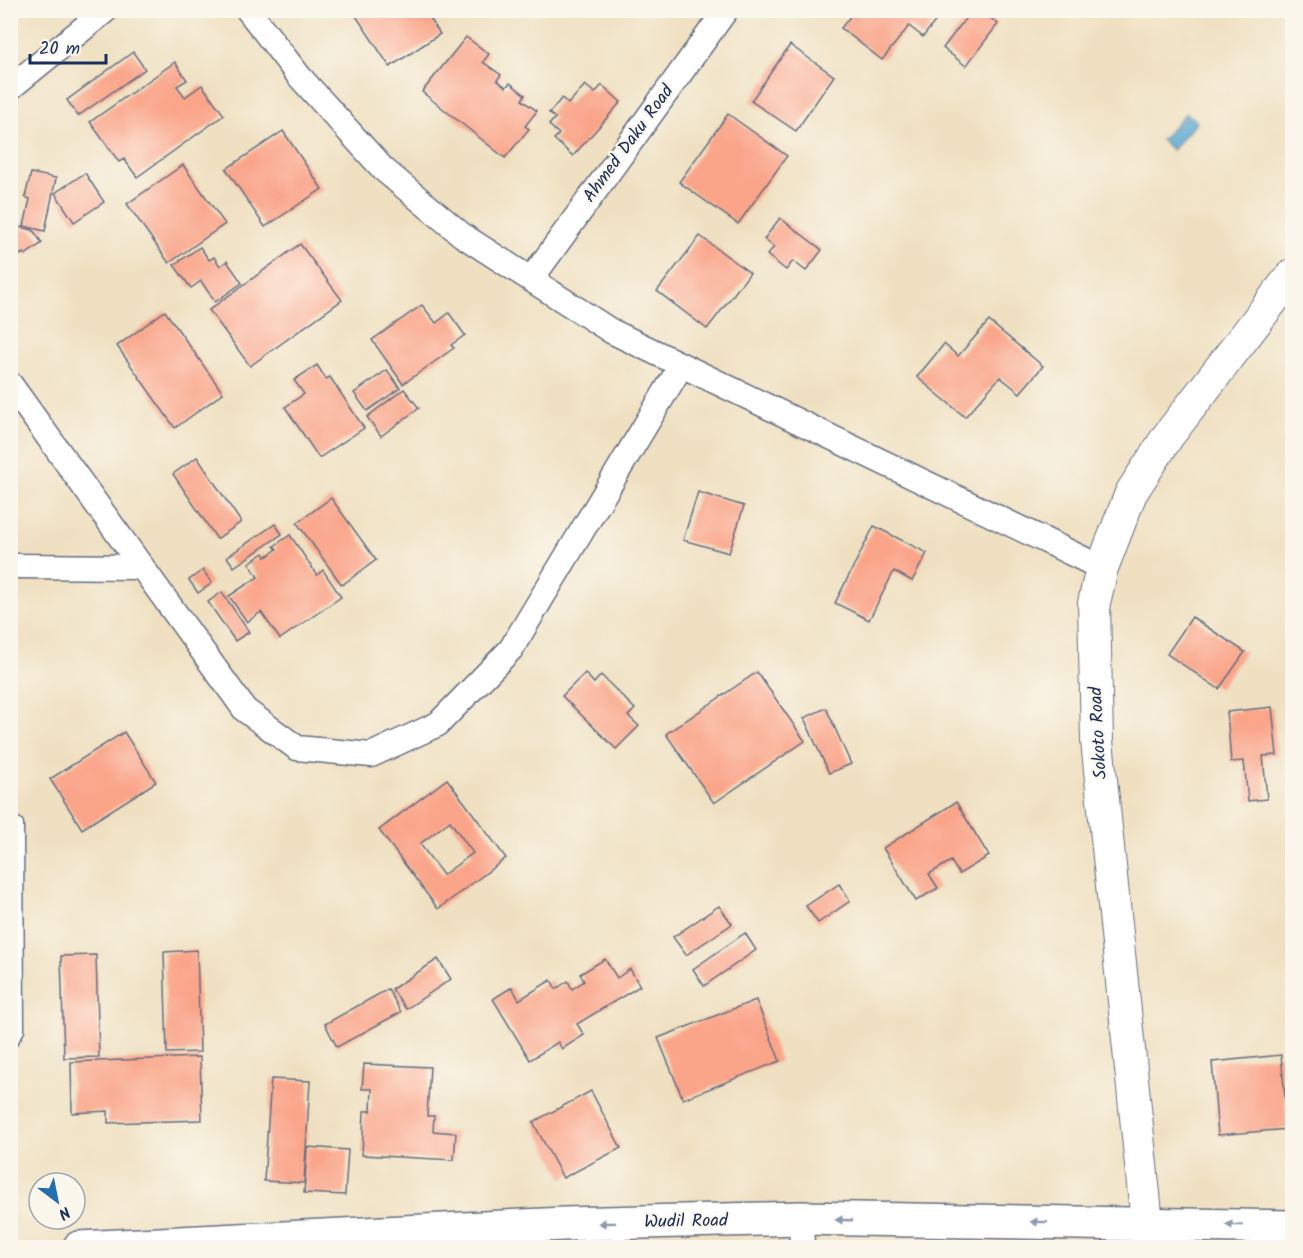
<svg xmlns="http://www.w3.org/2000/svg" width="1303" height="1258" font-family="Kalam,sans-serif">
<rect width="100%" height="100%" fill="#fbf7ec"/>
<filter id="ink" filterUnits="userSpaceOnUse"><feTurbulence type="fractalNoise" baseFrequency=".0167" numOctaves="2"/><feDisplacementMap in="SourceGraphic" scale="12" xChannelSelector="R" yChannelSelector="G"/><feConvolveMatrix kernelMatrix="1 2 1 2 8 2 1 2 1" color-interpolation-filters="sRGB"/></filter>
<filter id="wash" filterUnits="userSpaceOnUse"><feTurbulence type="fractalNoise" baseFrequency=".008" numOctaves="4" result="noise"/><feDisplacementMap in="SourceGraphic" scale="24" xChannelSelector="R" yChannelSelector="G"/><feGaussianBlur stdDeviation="1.35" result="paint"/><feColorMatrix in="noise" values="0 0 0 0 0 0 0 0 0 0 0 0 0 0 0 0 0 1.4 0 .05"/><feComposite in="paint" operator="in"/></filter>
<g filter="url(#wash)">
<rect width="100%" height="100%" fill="#efe0c1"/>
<polygon fill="#55a5cf" stroke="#386a96" stroke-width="1.5" points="1186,113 1197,122 1172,150 1161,140"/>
<g id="blocks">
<g fill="#faa58a" fill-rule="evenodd">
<polygon points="352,10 425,10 440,34 390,67"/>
<polygon points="459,10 478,10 465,19"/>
<polygon points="855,10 944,10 923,37 909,26 882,60 841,28"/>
<polygon points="972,10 980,10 998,24 966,66 943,48"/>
<polygon points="466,37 489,54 483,62 501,75 497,80 506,87 510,83 525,95 522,100 537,111 525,126 529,129 505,158 422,92"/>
<polygon points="790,45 834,76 796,131 751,101"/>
<polygon points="133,52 145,69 78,116 67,100"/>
<polygon points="175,62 187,80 177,86 185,97 202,85 224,115 137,177 124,159 119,162 90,122"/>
<polygon points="585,85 595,93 602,85 621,102 573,156 554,139 559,134 549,125 555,118 549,113 562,98 568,104"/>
<polygon points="728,114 787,156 738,224 679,182"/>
<polygon points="283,131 322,189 265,227 226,169"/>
<polygon points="183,165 225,224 169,263 127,204"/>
<polygon points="31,173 56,178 45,231 24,226 30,199 25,197"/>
<polygon points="85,173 104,202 74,222 55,193"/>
<polygon points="10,197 16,205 11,224 10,223"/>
<polygon points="780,218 822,250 806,271 793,261 786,270 767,255 774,247 764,239"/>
<polygon points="10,225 33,230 42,243 25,255 23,253 10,261"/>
<polygon points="700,236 750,273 707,329 657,291"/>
<polygon points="300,244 342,300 250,366 209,310"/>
<polygon points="200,247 209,260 214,257 220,266 227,261 242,283 215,302 201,281 191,288 174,265"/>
<polygon points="422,305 436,323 449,313 465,335 451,345 454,348 403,384 372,340"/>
<polygon points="165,311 223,393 175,428 117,346"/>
<polygon points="989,321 1043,366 1020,393 1000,377 965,417 917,377 944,344 958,356"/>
<polygon points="317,365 326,379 330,377 364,428 319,458 285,407 304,394 294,380"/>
<polygon points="387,370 400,388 367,411 354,393"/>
<polygon points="404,389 419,408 381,436 367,417"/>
<polygon points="197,457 241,522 217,539 173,474"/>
<polygon points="698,492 744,506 729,553 683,540"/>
<polygon points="331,498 376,560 342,585 297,523"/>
<polygon points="275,524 282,534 234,567 227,557"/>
<polygon points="874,526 927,553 912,581 894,571 869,620 835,603"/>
<polygon points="290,535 317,575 323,570 341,597 280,639 261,612 247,622 229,596 258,577 249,563 264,553 266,557 277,549 274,546"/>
<polygon points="203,570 212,583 198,593 189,580"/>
<polygon points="222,592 249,632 235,641 208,602"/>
<polygon points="1192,617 1245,652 1219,689 1167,654"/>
<polygon points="757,672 805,741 714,803 666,734"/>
<polygon points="585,673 594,683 601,675 635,709 628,716 639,726 616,749 562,696"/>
<polygon points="1272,707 1277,755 1263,756 1267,799 1248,801 1244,761 1231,762 1227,712"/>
<polygon points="826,708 851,764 829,773 804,718"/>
<polygon points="124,732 156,782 82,829 50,779"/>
<path d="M447 779 506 858 438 909 379 830ZM450 821 473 853 443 875 420 844Z"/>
<polygon points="956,802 989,856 959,874 951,861 929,874 938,888 916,901 883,848"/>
<polygon points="839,884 850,901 818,923 806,906"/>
<polygon points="719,906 732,924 686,955 673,937"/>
<polygon points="745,933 756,950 704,986 693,969"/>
<polygon points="197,950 200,1052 167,1053 164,952"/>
<polygon points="96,955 99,1057 64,1058 61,956"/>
<polygon points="438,959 451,979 406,1009 392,989"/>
<polygon points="605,959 617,978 630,969 640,986 577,1024 584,1035 562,1049 558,1042 530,1060 493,999 512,987 519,1000 551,980 556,989 568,981 572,989 584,981 580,974"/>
<polygon points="388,989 401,1012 337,1047 325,1024"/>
<polygon points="756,1000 780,1061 683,1099 658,1038"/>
<polygon points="1281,1055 1288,1129 1218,1135 1212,1062"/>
<polygon points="200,1057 202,1120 108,1123 108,1111 72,1113 71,1062"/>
<polygon points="364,1064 430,1067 427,1116 434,1116 433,1131 456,1133 454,1160 362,1155 364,1111 371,1111 372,1089 362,1089"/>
<polygon points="271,1079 310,1081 304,1183 264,1181"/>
<polygon points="591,1091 621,1148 563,1178 533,1122"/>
<polygon points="307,1147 348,1150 345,1195 304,1193"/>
</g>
</g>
</g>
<g filter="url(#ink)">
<use href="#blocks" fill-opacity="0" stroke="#656d81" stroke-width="1.5"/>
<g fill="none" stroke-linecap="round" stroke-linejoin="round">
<g stroke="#656d81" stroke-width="15">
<polyline id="service" points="10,1043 18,1030 17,824"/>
</g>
<g stroke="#656d81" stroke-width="27">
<g id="minor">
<polyline points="248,10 299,76 383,169 462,235 611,331 1102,568"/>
<polyline points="10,88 106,10"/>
<polyline points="532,278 726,10"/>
<polyline points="10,384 245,710 297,748 371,755 438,724 511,649 681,366"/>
<polyline points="10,566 142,567"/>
<polyline points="801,1218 802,1248"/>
</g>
</g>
<g stroke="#656d81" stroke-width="34">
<polyline id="tertiary" points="1147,1248 1147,1223 1097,741 1094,603 1102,568 1131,493 1168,436 1292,275"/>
</g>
<g stroke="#656d81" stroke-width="36">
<polyline id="primary" points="79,1248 564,1224 801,1218 1292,1227"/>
</g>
<use href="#service" stroke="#fff" stroke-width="12"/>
<use href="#minor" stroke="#fff" stroke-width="24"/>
<use href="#tertiary" stroke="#fff" stroke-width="32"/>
<use href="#primary" stroke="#fff" stroke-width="33"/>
</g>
<defs><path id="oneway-solid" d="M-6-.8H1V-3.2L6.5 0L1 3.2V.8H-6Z" transform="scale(1.5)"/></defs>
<g fill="#8d97ae">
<use href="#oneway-solid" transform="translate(844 1220) rotate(-178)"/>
<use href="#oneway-solid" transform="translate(1039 1222) rotate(-179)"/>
<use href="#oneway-solid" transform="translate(607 1223) rotate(179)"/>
<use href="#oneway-solid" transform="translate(1234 1225) rotate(-179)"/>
</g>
</g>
<g text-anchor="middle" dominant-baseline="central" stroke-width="4.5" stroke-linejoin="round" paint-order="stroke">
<g font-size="18" fill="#1b2f5e" stroke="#fbf7ec">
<text transform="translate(629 144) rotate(-54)">Ahmed Daku Road</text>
<text transform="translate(1099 733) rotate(-93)">Sokoto Road</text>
<text transform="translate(686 1222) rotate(-1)">Wudil Road</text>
</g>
</g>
<rect width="1303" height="1258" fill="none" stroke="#fbf7ec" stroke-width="36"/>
<g transform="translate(57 1201) rotate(148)"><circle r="28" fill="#fbf7ec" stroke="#a1a7b3" stroke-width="1.5"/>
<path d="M0-4.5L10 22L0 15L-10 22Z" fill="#1f6fb2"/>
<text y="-9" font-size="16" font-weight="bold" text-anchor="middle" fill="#1b2f5e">N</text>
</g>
<path d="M30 54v9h76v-9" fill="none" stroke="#1b2f5e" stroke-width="3"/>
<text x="39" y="54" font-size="18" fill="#1b2f5e" stroke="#fbf7ec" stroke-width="4.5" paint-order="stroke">20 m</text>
</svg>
